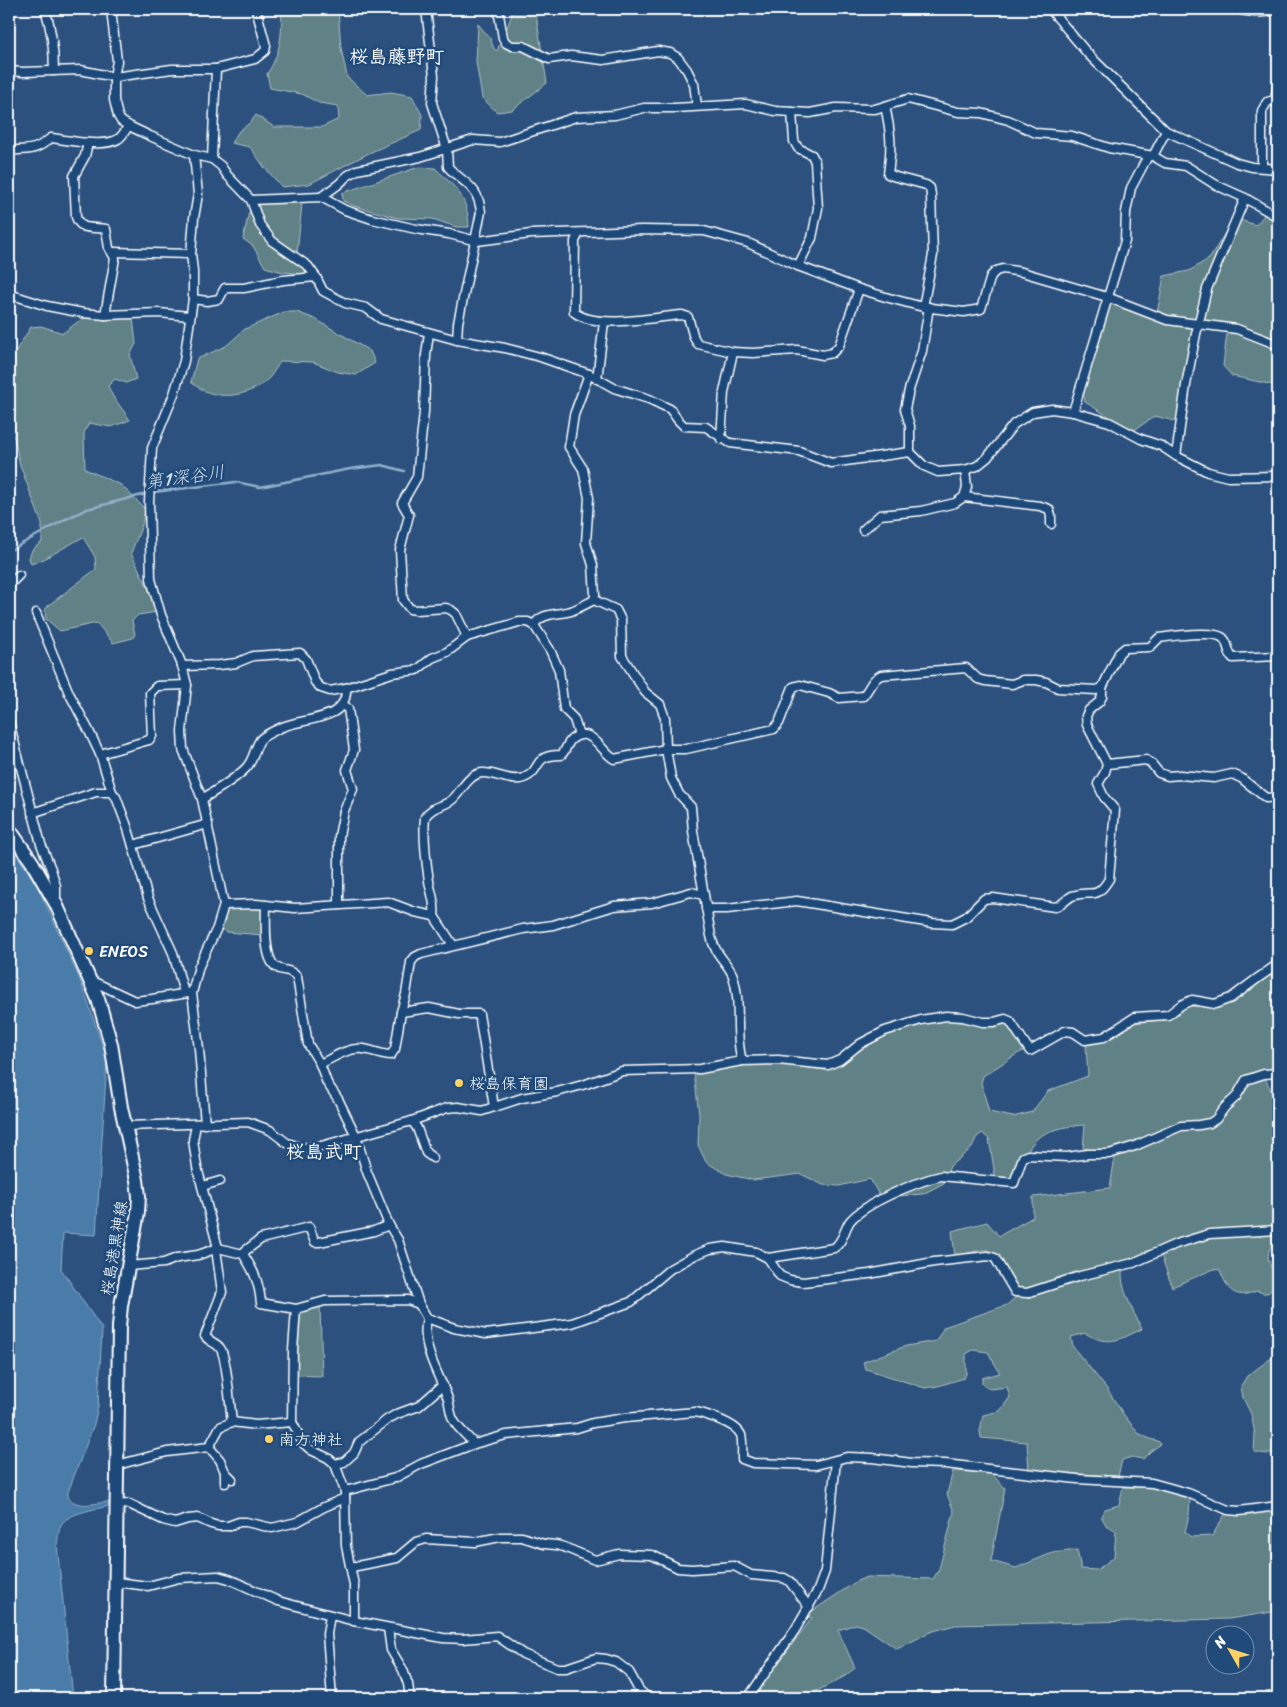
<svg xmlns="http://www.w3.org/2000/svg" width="1287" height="1707" font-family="Sriracha,'Klee One',sans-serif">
<rect width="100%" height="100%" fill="#2c517f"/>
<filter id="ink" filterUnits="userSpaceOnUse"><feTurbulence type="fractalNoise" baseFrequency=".02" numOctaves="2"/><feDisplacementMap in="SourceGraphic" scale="10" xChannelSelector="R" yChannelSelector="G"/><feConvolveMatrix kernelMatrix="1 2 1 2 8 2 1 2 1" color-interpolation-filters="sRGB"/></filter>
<g filter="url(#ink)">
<g fill="#618185" stroke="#b0c0c2">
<path d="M283 9H338L341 48 347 77 367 95 391 92 412 96 422 115 421 130 369 153 309 184 282 187 265 168 250 147 231 143 239 131 251 122 256 115 274 127H322L339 119 338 106 319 103 302 94 270 88 267 74C280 55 283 33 281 10Z"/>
<polygon points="511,9 535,9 547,83 512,110 497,112 482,98 476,62 478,24 490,38 494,49 497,51 512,15"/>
<path d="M419 167 435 168C455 187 468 196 469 227H456L433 219 398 218 354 206 343 201 342 193Z"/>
<polygon points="296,201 302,204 297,253 306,262 312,275 283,272 265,267 253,246 243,239 249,212 258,204"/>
<polygon points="1265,214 1278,221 1278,386 1232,376 1223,366 1228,324 1196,321 1178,422 1155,416 1133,431 1085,402 1083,392 1109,306 1112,303 1156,319 1164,276 1189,271 1210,258 1225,233 1240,220 1256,225"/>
<path d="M284 312H297L315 319 370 351 375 363 356 375 338 372 313 362 281 361C277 366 274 372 270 377 249 399 213 402 191 382L197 359 226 346 245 329Z"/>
<polygon points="99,317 133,318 136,344 130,355 136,379 126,383 115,379 108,386 112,395 130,420 111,427 89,423 84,433 85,469 121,485 145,509 142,525 131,553 150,592 157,612 138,615 132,621 135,634 133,638 113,643 97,623 60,631 46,619 45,610 49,605 96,569 95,557 83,537 44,559 31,564 29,558 32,550 42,542 42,524 20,465 14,437 9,434 9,372 13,355 31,327 41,326 63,333 83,318"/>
<polygon points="228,907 261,908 264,913 263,935 226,932 220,928 226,909"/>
<path d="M1278 971V1067L1270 1070 1265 1078 1278 1105V1237C1260 1258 1271 1262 1278 1283L1268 1293H1263L1257 1291C1234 1300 1228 1291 1220 1270L1214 1269 1172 1287 1159 1249C1149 1252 1138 1255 1129 1260 1110 1272 1135 1314 1142 1329 1119 1340 1108 1347 1085 1333L1071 1337 1073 1347 1107 1389 1124 1415 1138 1433 1150 1439 1158 1441 1161 1444 1151 1451 1143 1459 1132 1457 1122 1460 1118 1476 1029 1471 1027 1442 981 1438 980 1431 983 1415 1000 1411 1010 1397 1007 1387 990 1389 982 1384V1378L1000 1373 988 1352 973 1350 966 1354V1374L964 1378 938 1386 925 1388 866 1369 863 1362 906 1346 936 1341 944 1327 1007 1305 1017 1296C1013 1284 1000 1251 987 1250 980 1249 963 1255 955 1257L952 1231 987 1222 999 1236 1033 1217V1197L1110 1188 1116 1150 1099 1151 1083 1148 1085 1125C1070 1126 1053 1128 1039 1137 1030 1144 1032 1150 1019 1155L1013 1176 1009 1180 993 1178 994 1169 989 1139 982 1133 976 1138 972 1148 950 1166 944 1183 923 1194 884 1197 878 1193 870 1179 839 1186 823 1185 801 1174 753 1180 726 1174 706 1162 698 1145 699 1115 694 1072 750 1064H778L826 1070 842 1062 866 1043 916 1024 946 1019 981 1026 1007 1024 1025 1050 1017 1054 983 1076 981 1083 989 1112 1013 1117 1032 1112 1048 1091 1088 1076 1086 1045 1106 1041 1133 1023 1171 1019 1183 1006 1219 1007 1240 997 1257 982Z"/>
<polygon points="320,1306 322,1376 295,1375 297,1311"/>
<polygon points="1278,1350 1278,1453 1267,1454 1254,1452 1255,1434 1251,1414 1243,1398 1241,1386 1247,1376 1277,1354"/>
<polygon points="953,1471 991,1473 1005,1488 991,1561 1016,1568 1052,1553 1077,1550 1081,1569 1097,1570 1114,1557 1116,1531 1106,1525 1101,1516 1105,1509 1119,1505 1123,1487 1152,1487 1190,1499 1189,1515 1185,1532 1191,1537 1212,1536 1226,1513 1251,1515 1265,1510 1278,1509 1278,1611 1229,1619 955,1625 930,1632 897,1649 865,1627 856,1624 838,1630 855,1668 845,1676 804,1698 752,1698 812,1618 805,1616 857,1581 867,1577 933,1579 939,1569 954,1512 947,1494"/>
</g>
<path fill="#4a7ca8" stroke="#92b0cb" d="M9 843 38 887 81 982 107 1059 96 1235 63 1233 61 1269 102 1329 98 1406 94 1424 68 1492V1497C77 1509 94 1503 108 1502L109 1506C96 1509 67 1513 61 1525 58 1531 58 1539 57 1545L73 1698H9Z"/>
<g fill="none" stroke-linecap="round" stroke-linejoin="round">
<polyline stroke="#92b0cb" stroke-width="2.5" points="9,551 64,520 87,509 154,492 236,482 260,487 350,469 382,465 404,471"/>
<g stroke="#fff" stroke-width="11">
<g id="street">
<path d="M45 9C52 30 54 49 54 71"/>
<polyline points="111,9 117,61 114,77 114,100 118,116 121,121 129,126 150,136 194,155 212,159 221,166 227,175 251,200 260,225 272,241 308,266 316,277 323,291 345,303 366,308 381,319 457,340 505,348 540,357 589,374 614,388 649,399 670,409 678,420 684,426 706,427 730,443 799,451 831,463 910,452"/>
<path d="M426 9 434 76 432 103 447 149 448 167C465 185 478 185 481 212L458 323 457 340"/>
<polyline points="498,9 503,38 506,43 512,46 523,46 549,59 571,56 603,60 658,51 670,53 678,58 687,70 694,84 697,106"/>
<polyline points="1050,9 1088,54 1166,131 1237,163 1252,167 1278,169"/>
<path d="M1236 9C1253 13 1260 14 1278 9"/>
<polyline points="9,71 23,72 80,70 114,77 172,69 216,69 255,59 265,51 266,46 256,9"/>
<path d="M885 106C891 133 892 146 888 174L896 177 926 185 930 188 931 195 933 255 923 307"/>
<polyline points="792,112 794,141 798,148 812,155 815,162 818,208 812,238 798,266"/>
<path d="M88 143 85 156 74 176 76 217C81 232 94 226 106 229L109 248 115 258 105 315"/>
<path d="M9 151C30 148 32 153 51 138 68 140 104 148 118 139 123 136 125 130 129 126"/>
<polyline points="194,155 198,194 194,218 191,254 193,271 193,299 188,333 184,361 174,394 152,448 149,502 151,579 161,615 182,665 187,685 182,731 183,749 202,799 224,905 217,928 199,966 192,993 199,1049 205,1124"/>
<polyline points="1153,156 1166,131"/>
<polyline points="212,159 216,69"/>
<polyline points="1262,167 1262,111 1267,102 1275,100 1278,83"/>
<polyline points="321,197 339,184 347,176 357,170 420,157 473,140 500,142 576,117 615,115 644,108 675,108 746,104 775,111 810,113 836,108 875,109 908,99 958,112 981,113 1008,120 1036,133 1072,136 1109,148 1153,156 1165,163 1186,166 1216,185 1245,198 1278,217"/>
<polyline points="251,200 321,197 345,210 372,219 416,229 449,234 477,241 531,234 642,230 704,231 748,243 798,266 859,289 889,298 923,307 964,312 981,309 991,276 996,271 1003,269 1022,272 1107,297 1167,320 1237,329 1278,345"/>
<path d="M579 233 575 241 574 312C596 330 654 317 682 315L688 317 694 338 698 344 733 352 753 353 797 350 823 355 832 353 839 346 859 289"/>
<polyline points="113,252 191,254"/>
<polyline points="9,294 47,306 83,313 105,315 159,313 189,316"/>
<polyline points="193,299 207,301 219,299 225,288 244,288 283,280 316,277"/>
<polyline points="929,307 922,351 909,390 905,409 910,426 910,452 924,466 938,472 965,470 977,466 987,458 1014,424 1033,412 1052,409 1073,412 1109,422 1141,439 1161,446 1176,456 1208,472 1228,477 1278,476"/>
<polyline points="429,333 426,355 424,412 417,477 402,503 409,515 400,550 403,600 410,609 416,610 446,608 451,610 456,614 467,637"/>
<polyline points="589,374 574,415 569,447 583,469 589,498 586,543 593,565 595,595 594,600"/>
<polyline points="597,379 604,322"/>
<polyline points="1073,412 1125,241 1126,212 1131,188 1148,156"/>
<polyline points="721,439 724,392 733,352"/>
<polyline points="1176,456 1186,385 1196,334 1207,289 1245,198"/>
<polyline points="964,497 1040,506 1049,509 1051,515 1051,524"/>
<polyline points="863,530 880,515 921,511 955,503 964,497 967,487 965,470"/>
<polyline points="9,585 19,575"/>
<polyline points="36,613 69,693 88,729 100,754 112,792"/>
<path d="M534 625C542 612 558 615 571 611 579 608 586 604 594 600L616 610 621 620 622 656 645 692 660 704 665 718 666 749 671 778 679 794 691 807 693 831 711 936C712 941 714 946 716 950 721 959 730 967 733 976 742 1004 734 1033 742 1061"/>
<polyline points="182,666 220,665 236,663 253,656 300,653 306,659 315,682 321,688 330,691 346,688 392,673 417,670 432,658 447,652 467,637 519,622 528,622 534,625 550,650 559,670 564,709 574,719 579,735"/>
<polyline points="9,722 41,844 51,869 56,886 56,900"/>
<polyline points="100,754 149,740 152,736 150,693 157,686 187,685"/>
<polyline points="1107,764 1146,760 1151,763 1159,773 1168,776 1180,775 1214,778 1232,774 1241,778 1266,798 1278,797"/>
<path d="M202 799C217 790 234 780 246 768 254 760 254 749 260 740 264 735 274 731 280 728 301 717 348 723 346 688"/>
<polyline points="32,813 96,792 112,792 116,797 128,829 148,898 173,953 184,993"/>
<polyline points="133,845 208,824"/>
<polyline points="224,905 256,904 295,908 388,902 415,912 434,916"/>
<path d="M266 905C266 920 263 958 276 967 284 973 288 967 297 977L308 1044 320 1064 327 1083 338 1099 356 1136 367 1172 389 1225 398 1240 419 1304 427 1318 454 1328 486 1334 572 1323 631 1302 670 1269 695 1255 710 1249 725 1247 756 1252 768 1258 780 1276 790 1280 803 1282 869 1274 934 1262 988 1256 995 1258 1015 1292 1027 1293 1080 1276 1133 1263 1176 1244 1209 1234 1278 1230"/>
<polyline points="339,905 339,836 344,811 353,789 347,770 354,750 348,709 343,704"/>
<path d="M706 909H727L797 901 932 923 952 924 966 917 984 899 993 898 1055 907C1063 905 1066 899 1072 896 1092 889 1095 902 1109 879L1115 810 1104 797 1098 784 1105 772 1107 764 1087 725 1086 716 1089 710 1099 702 1102 697V688L1119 653 1125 648 1150 647 1159 638C1171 636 1215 630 1223 638 1229 643 1227 653 1233 658L1278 656"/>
<path d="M453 945 434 916C436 901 431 895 429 881 426 861 423 838 425 817 434 804 443 808 453 799 462 790 469 774 482 773 495 772 511 783 524 778 543 770 531 755 561 755 566 751 567 743 572 739 591 724 601 752 614 759L666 749H686L774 729 779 723 793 687 800 685 829 693 839 698 863 696C871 687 870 681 881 675L966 668 978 679 985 681 1012 684 1023 680H1036L1046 682 1058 688 1096 690 1102 688"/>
<polyline points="90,980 135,1001 152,999 188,993"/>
<polyline points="401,1012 429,1008 459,1014 479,1014 494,1107"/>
<path d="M320 1064C333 1058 348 1047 363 1049 372 1050 381 1055 391 1055L395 1049 401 1012 406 994 411 962 415 957 421 954 523 929 553 925 614 906 652 903 691 892 703 895"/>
<polyline points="412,1121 417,1128 426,1153 433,1158"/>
<polyline points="196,1125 193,1140 197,1167 218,1248"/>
<polyline points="126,1126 248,1122 270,1130 287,1143 303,1148 321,1146 412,1121 447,1108 458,1107 482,1111 522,1098 557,1092 586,1084 622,1071 700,1069 742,1061 778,1060 828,1065 840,1060 860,1044 885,1031 921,1020 946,1016 963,1017 983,1022 994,1022 1005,1019 1010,1021 1030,1051 1065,1031 1073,1032 1085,1040 1104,1037 1135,1017 1168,1015 1181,1005 1192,1000 1215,1004 1231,998 1258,978 1278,964"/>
<polyline points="203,1186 220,1181"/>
<path d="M216 1249 222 1292 205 1336C210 1343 216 1342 220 1348 227 1356 230 1408 232 1422"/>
<polyline points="243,1254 245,1251 261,1239 309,1227 315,1242 319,1242 374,1231 389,1225"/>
<path d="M768 1258 834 1248C843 1242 844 1230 850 1221 865 1203 918 1181 941 1176L1014 1183 1023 1157 1028 1155 1067 1157 1088 1154H1109L1135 1146 1181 1126 1199 1125 1210 1123 1216 1119 1225 1107 1236 1097 1246 1080 1264 1074 1278 1073"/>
<path d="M128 1266 164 1263 177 1258 198 1255 218 1248 243 1254C254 1271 259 1282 261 1303L296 1309 325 1301 408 1300 419 1304"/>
<path d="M427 1318C420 1347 439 1373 448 1399 450 1406 450 1415 454 1421 458 1429 469 1437 474 1444"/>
<polyline points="292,1422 293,1350 296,1309"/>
<polyline points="209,1447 220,1460 225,1472 232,1479"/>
<polyline points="335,1464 344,1462 354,1453 359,1442 388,1419 397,1414 419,1406 443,1385"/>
<path d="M117 1465 167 1452 209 1447 220 1427 232 1422 256 1425 292 1422 303 1443 311 1450 328 1458 335 1464 345 1491 395 1478 421 1464 474 1444 506 1435 577 1428 593 1423 625 1418 695 1412C706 1414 737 1424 741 1435 743 1441 742 1452 742 1459L753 1463 816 1465 847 1457 872 1458 912 1463 945 1464 1077 1479 1152 1483 1188 1493 1228 1510 1239 1511 1278 1506"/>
<polyline points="225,1472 225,1483"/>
<polyline points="345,1493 346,1546 354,1585 354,1621"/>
<polyline points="116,1505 129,1504 163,1520 175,1523 188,1519 198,1518 211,1524 218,1526 228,1526 239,1522 246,1522 272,1528 297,1522 324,1507 345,1498"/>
<polyline points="352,1567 397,1558 416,1542 426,1539 475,1542 500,1537 522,1537 544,1544 556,1545 564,1547 595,1560 619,1554 652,1555 678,1568 692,1569 734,1566 751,1575 784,1578 789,1581 809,1607"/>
<polyline points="116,1582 148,1586 179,1578 218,1576 229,1579 278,1601 354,1621 443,1638 463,1639 497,1636 523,1654 557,1668 566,1668 596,1658 606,1659 616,1662 629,1672 639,1690 648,1698"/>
<polyline points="330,1615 327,1634 332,1698"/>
<polyline points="388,1628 391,1650 403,1670 408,1684 410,1698"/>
<polyline points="748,1698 795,1630 818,1590 825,1571 836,1460"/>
</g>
</g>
<g stroke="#fff" stroke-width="16">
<polyline id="primary" points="9,829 32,862 56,904 98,999 111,1044 121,1107 137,1180 139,1196 138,1212 121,1306 119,1327 114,1698"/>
</g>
<use href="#street" stroke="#1f4a7a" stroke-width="8"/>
<use href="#primary" stroke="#1f4a7a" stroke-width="12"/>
</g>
</g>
<g fill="#ffd166" stroke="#1f4a7a" stroke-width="2">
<circle cx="89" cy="951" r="5"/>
<circle cx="459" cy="1083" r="5"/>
<circle cx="269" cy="1439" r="5"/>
</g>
<g text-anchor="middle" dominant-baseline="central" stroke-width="5" stroke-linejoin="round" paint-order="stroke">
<g font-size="16" fill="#fff" stroke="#1f4a7a" text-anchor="start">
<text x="99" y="951">ENEOS</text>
<text x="469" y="1083">桜島保育園</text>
<text x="279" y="1439">南方神社</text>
</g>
<g font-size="16" fill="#fff" stroke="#1f4a7a">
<text transform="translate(114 1248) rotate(-81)">桜島港黒神線</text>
</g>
<g font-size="18" font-style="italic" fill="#d2dee9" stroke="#1f4a7a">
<text transform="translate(185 477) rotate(-8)">第1深谷川</text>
</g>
<g font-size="19" font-weight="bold" fill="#fff" stroke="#1f4a7a">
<text x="397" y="56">桜島藤野町</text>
<text x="324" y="1151">桜島武町</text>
</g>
</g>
<rect width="1287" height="1707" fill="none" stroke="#1f4a7a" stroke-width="30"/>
<rect x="15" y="15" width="1257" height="1677" fill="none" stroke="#fff" stroke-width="2" filter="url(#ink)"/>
<g transform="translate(1230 1650) rotate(309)"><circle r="24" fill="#1f4a7a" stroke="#7992af"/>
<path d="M0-4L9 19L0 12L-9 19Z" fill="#ffd166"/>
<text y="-8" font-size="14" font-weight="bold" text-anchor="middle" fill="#ffffff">N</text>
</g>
</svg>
